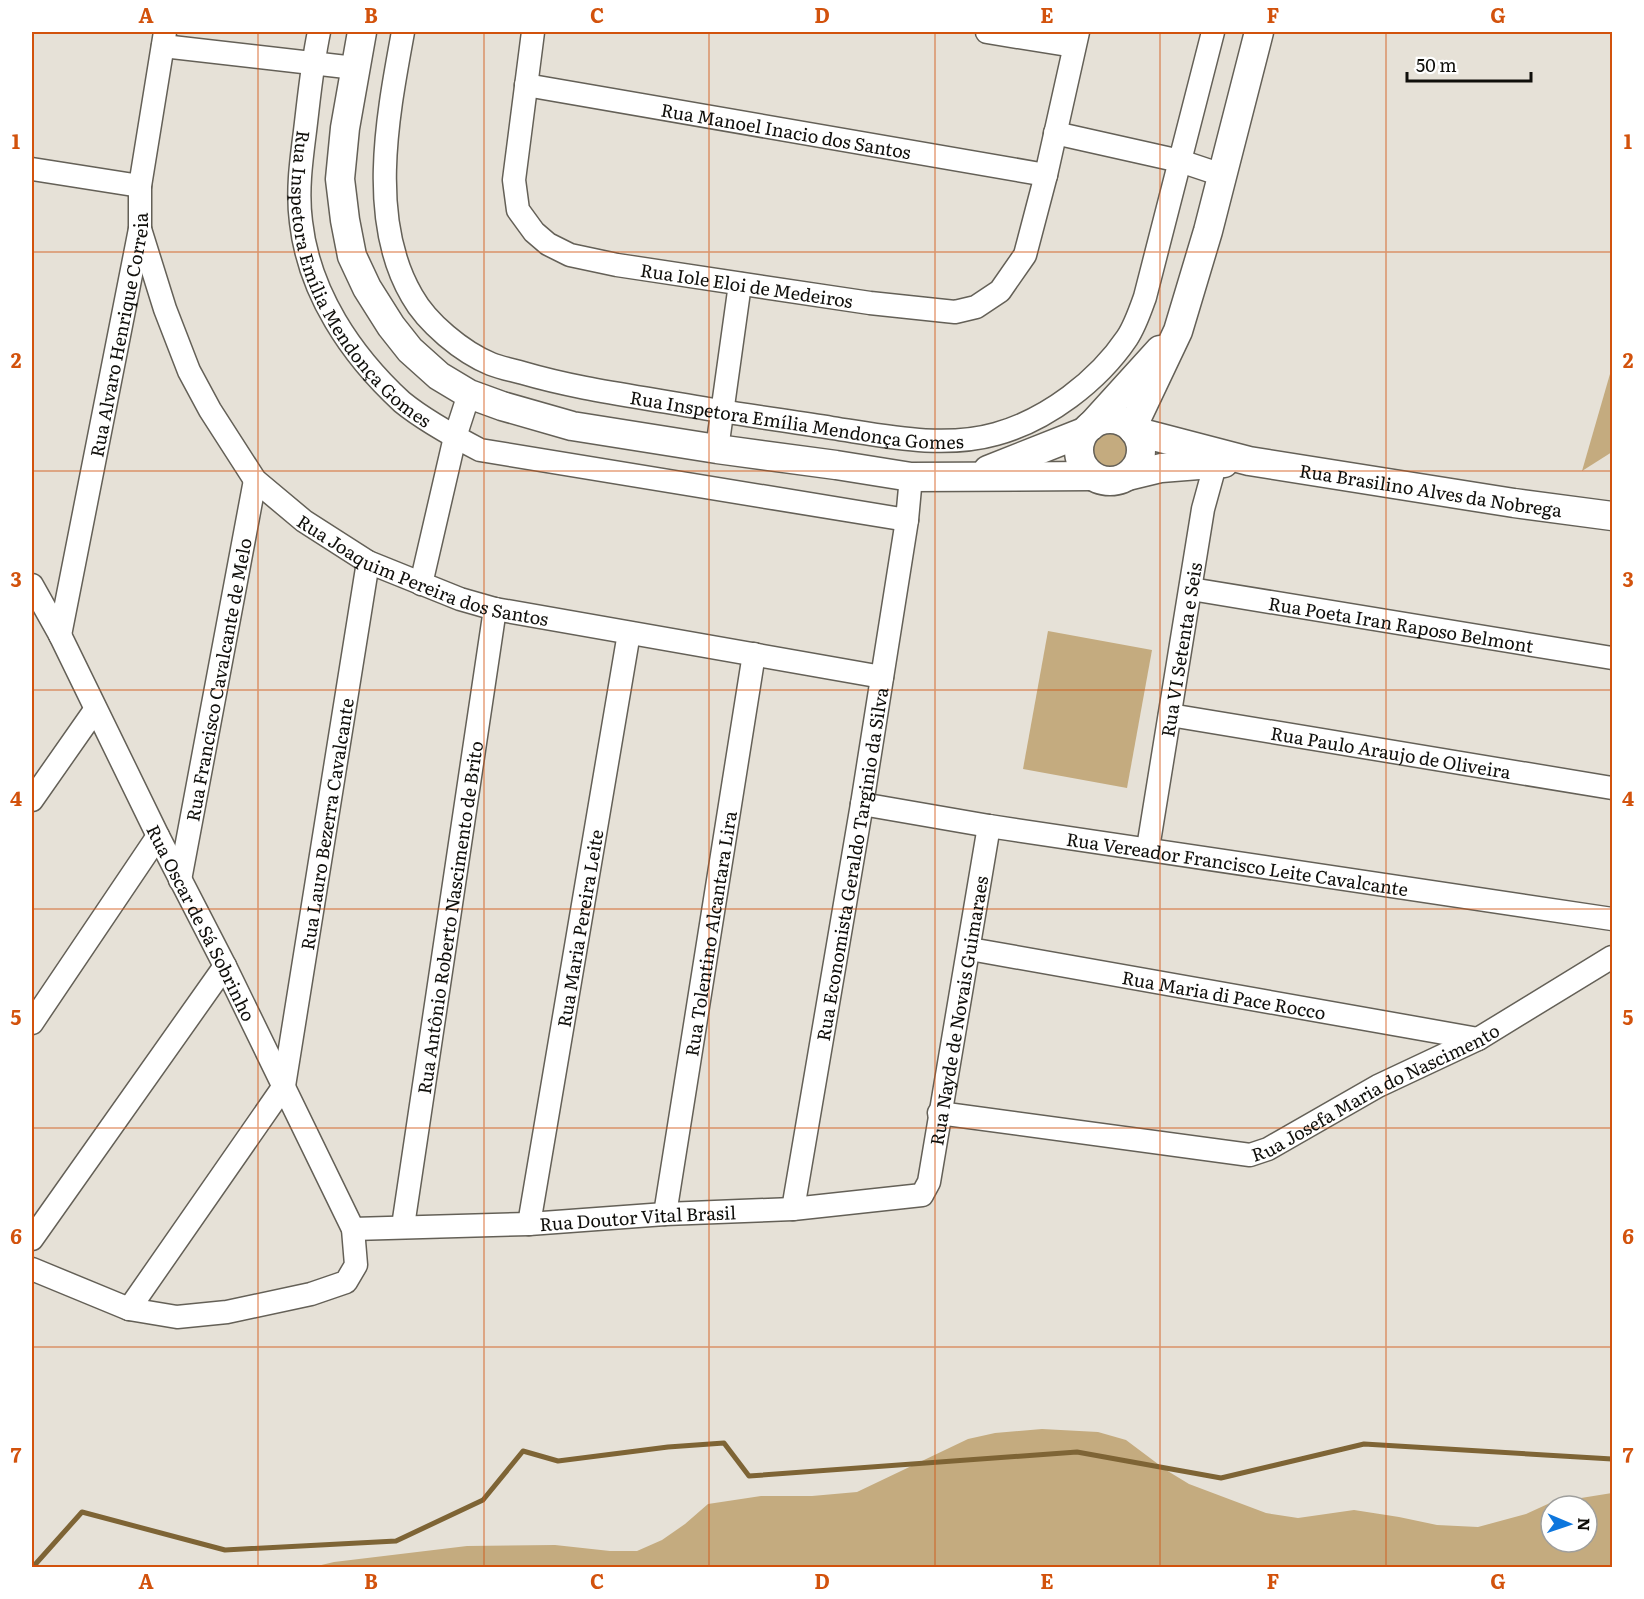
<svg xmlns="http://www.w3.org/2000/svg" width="1644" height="1599" font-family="Literata,serif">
<rect width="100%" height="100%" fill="#e6e1d7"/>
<g fill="#c4ab7f" fill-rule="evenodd">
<polygon points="1612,367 1612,452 1582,471"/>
<circle cx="1110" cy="450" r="19"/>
<polygon points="1048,631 1152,650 1127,788 1023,769"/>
<path d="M1042 1429 1098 1432 1126 1440 1166 1470 1189 1484 1266 1513 1298 1518 1354 1510 1399 1517 1437 1525 1478 1527 1526 1514 1550 1503 1612 1493V1567H313L334 1562 467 1546 555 1545 610 1551H637L662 1540 685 1524 708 1504 761 1496H812L857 1492 968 1439 995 1433ZM1551 1506H1587V1542H1551Z"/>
</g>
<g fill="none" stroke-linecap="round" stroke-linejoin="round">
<polyline stroke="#7e6435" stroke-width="5" points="32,1568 82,1512 225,1550 396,1541 483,1500 523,1451 558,1461 668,1447 724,1443 749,1476 1077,1452 1221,1478 1364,1444 1612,1459"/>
<g stroke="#646057" stroke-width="25">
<g id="minor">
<path id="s1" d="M319 32C312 65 309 98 305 131 301 162 297 192 301 222 309 293 351 355 402 402 424 420 455 437 480 450L907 520 911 477"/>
<path id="s2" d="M403 32C388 114 367 219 412 296 427 323 462 352 491 364 501 368 512 370 523 373 574 388 627 395 679 404 730 413 781 420 832 428 885 436 943 449 996 434 1047 420 1098 381 1127 338 1135 326 1140 311 1145 297L1213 32"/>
<path id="s3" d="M533 32 514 180 518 210 534 232 548 244 570 255 617 265 870 303 955 312 976 307 1000 291 1025 255 1046 175 1078 32"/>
<polyline points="987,32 1074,46"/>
<polyline points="163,46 355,68"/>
<path id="s4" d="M526 85 1046 175"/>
<polyline points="1055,133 1180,161 1222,175"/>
<polyline points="32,169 140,186"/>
<path id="s5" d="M140 229 165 309 189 371 210 410 255 480 304 521 368 562 460 599 495 609 882 677"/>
<polyline points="717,449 740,284"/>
<polyline points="421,584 455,437 469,394"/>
<path id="s6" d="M32 585 60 635 158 836 225 966 353 1229 356 1265 346 1282 311 1294 227 1312 177 1317 129 1309 32 1269"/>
<path id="s7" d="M1191 589 1612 658"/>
<path id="s8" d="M60 635 140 229V186L165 32"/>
<path id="s9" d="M1170 715 1612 788"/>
<polyline points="32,800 95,710"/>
<path id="s10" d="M862 804 989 826 1612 919"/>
<path id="s11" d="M1148 848 1203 509 1214 469 1226 455"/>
<path id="s12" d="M180 880 255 480"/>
<path id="s13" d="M970 949 1478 1039"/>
<polyline points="32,1023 158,836"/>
<path id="s14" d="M939 1113 1250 1155 1268 1149 1378 1086 1478 1039 1612 957"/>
<path id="s15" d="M793 1209 862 804 907 520"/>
<path id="s16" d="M665 1214 754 654"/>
<path id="s17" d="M529 1224 629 633"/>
<path id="s18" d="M403 1226 495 609"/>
<path id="s19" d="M353 1229 529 1224 665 1214 793 1209 922 1195 929 1182 989 826"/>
<polyline points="32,1239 225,966"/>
<path id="s20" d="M129 1309 284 1086 368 562"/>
</g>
</g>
<g stroke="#646057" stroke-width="31">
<g id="major">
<polyline points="362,32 345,128 340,179 345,220 352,256 367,288 391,326 410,350 439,376 469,394 502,406 572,426 717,449 836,465 911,477 1092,476"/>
<circle cx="1110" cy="450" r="31"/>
<polyline points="1091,426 1160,350"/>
<polyline points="1132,428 1178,331 1208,231 1259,32"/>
<path id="s21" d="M1134 431 1249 461 1514 503 1612 516"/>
<polyline points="988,470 1084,432"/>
<polyline points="1128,476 1161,468 1224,463"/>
</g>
</g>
<use href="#minor" stroke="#fff" stroke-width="22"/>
<use href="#major" stroke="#fff" stroke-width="28"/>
</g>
<path fill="none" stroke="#d2520c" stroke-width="1.5" stroke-opacity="0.55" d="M258 32V1568M484 32V1568M709 32V1568M935 32V1568M1160 32V1568M1386 32V1568M32 252H1612M32 471H1612M32 690H1612M32 909H1612M32 1128H1612M32 1347H1612"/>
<g text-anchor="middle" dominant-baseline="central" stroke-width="4.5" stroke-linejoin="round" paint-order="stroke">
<g font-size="18" fill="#100f0b" stroke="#fff">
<text stroke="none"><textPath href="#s4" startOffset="264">Rua Manoel Inacio dos Santos</textPath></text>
<text stroke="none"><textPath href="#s1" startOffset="268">Rua Inspetora Emília Mendonça Gomes</textPath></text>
<text stroke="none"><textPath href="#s3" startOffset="429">Rua Iole Eloi de Medeiros</textPath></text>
<text stroke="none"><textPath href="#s8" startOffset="306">Rua Alvaro Henrique Correia</textPath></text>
<text stroke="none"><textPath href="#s2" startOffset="687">Rua Inspetora Emília Mendonça Gomes</textPath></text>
<text stroke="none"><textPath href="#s21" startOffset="303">Rua Brasilino Alves da Nobrega</textPath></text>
<text stroke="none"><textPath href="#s5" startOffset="472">Rua Joaquim Pereira dos Santos</textPath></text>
<text stroke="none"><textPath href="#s7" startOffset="213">Rua Poeta Iran Raposo Belmont</textPath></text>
<text stroke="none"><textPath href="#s11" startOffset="201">Rua VI Setenta e Seis</textPath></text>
<text stroke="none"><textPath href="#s12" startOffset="204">Rua Francisco Cavalcante de Melo</textPath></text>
<text stroke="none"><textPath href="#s9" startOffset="224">Rua Paulo Araujo de Oliveira</textPath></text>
<text stroke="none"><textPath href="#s20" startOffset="537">Rua Lauro Bezerra Cavalcante</textPath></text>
<text stroke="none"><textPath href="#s10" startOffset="380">Rua Vereador Francisco Leite Cavalcante</textPath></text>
<text stroke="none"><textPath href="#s15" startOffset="350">Rua Economista Geraldo Targinio da Silva</textPath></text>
<text stroke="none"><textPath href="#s18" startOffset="312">Rua Antônio Roberto Nascimento de Brito</textPath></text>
<text stroke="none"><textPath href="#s6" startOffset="378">Rua Oscar de Sá Sobrinho</textPath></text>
<text stroke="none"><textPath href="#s17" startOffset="300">Rua Maria Pereira Leite</textPath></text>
<text stroke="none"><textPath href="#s16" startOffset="284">Rua Tolentino Alcantara Lira</textPath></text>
<text stroke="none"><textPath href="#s13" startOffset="258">Rua Maria di Pace Rocco</textPath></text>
<text stroke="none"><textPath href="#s19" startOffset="759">Rua Nayde de Novais Guimaraes</textPath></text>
<text stroke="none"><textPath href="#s14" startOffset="454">Rua Josefa Maria do Nascimento</textPath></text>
<text stroke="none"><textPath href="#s19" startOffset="285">Rua Doutor Vital Brasil</textPath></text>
</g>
</g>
<rect width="1644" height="1599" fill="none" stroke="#ffffff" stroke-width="66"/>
<g transform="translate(1569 1524) rotate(92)"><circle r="28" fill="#ffffff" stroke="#9f9f9d" stroke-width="1.5"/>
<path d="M0-4.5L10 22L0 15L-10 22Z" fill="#0d76dd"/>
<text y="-9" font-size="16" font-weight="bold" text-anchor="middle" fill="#100f0b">N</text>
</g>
<path d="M1407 72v9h124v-9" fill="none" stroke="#100f0b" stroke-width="3"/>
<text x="1416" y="72" font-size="18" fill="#100f0b" stroke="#ffffff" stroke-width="4.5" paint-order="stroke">50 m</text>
<rect x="33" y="33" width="1578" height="1533" fill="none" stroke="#d2520c" stroke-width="2"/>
<g font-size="20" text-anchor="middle" font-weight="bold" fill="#d2520c">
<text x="146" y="23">A</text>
<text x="371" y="23">B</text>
<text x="597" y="23">C</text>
<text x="822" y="23">D</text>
<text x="1047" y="23">E</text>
<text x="1273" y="23">F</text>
<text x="1498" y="23">G</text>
<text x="16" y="149">1</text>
<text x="1628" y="149">1</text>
<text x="16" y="368">2</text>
<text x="1628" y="368">2</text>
<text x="16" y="587">3</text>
<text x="1628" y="587">3</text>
<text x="16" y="806">4</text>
<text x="1628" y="806">4</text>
<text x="16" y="1025">5</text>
<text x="1628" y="1025">5</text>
<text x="16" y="1244">6</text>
<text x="1628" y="1244">6</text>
<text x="16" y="1463">7</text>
<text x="1628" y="1463">7</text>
<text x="146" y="1589">A</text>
<text x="371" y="1589">B</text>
<text x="597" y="1589">C</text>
<text x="822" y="1589">D</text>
<text x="1047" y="1589">E</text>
<text x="1273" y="1589">F</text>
<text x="1498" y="1589">G</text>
</g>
</svg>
